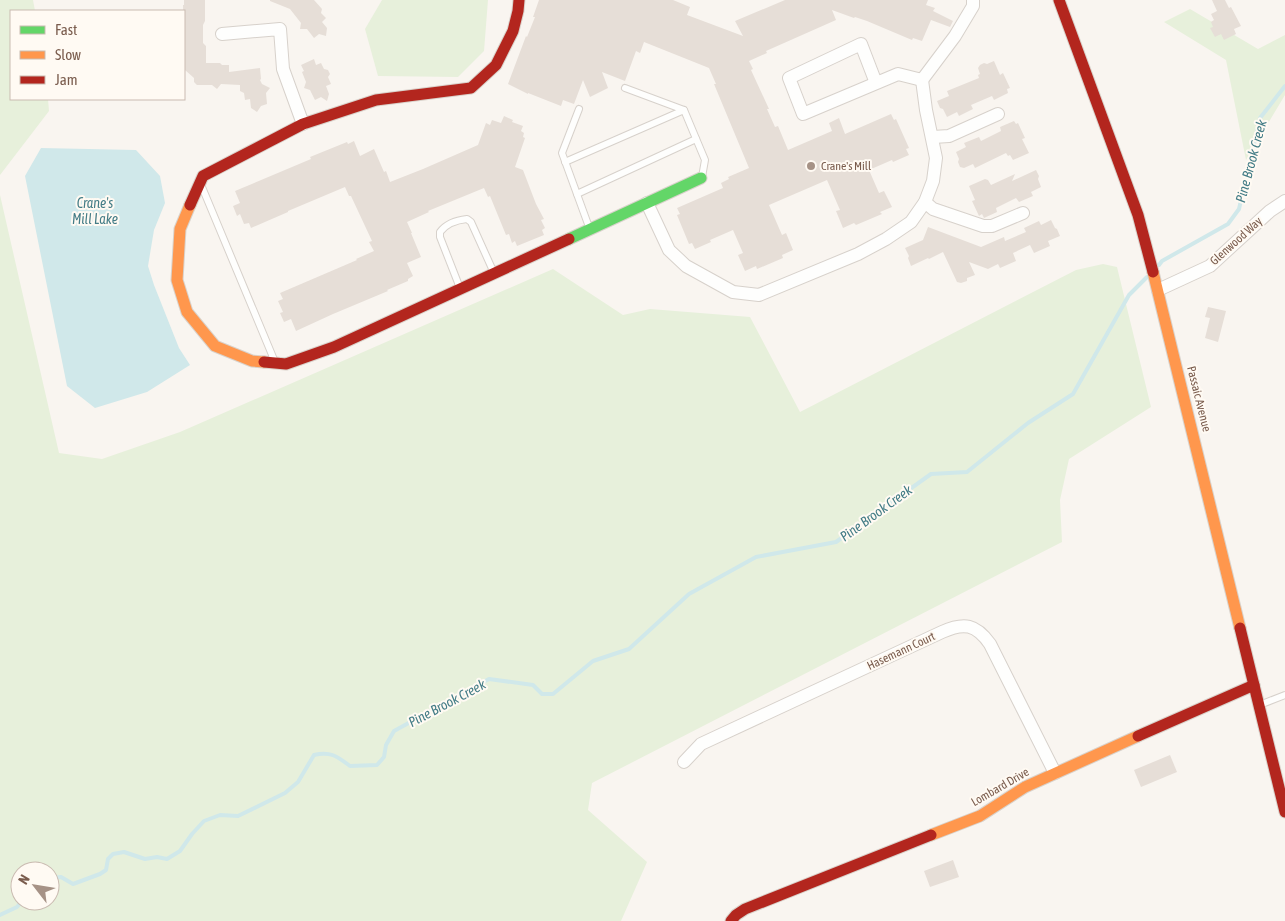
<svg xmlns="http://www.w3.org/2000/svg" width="1285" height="921" font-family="'Asap Condensed',sans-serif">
<rect width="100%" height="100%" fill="#f9f5f0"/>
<g fill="#e7f0db" fill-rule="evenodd">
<polygon points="0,0 33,0 35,11 11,11 11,99 48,99 49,111 0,175"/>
<polygon points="382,0 488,0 484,51 458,77 378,76 365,29"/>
<polygon points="1190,9 1258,49 1285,35 1285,95 1246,160 1226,60 1164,22"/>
<path d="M0 195 59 453 102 459 180 432 553 269 623 315 650 309 750 317 800 412 1076 270 1103 264 1117 267 1151 407 1069 459 1060 500 1062 542 592 783 588 810 647 862 621 921H0ZM20 871H50V901H20Z"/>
</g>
<polygon fill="#d0e8ea" points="41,148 136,150 160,176 165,203 154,230 148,266 154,285 179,348 190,365 147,392 95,408 67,386 25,176"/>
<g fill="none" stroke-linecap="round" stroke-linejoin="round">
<g stroke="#d0e8ea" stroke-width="4">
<polyline points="1159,265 1162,261 1228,224 1239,209 1260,118 1285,86"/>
<path d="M50 878 61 877 73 884 100 874 106 870 108 859 113 854 124 852 145 859 157 857 167 859 180 851 192 834 204 821 220 815 238 816 285 793 298 782 314 755C330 751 337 756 350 766L377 765 384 757 386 745 394 731 489 679 533 685 542 694H553L593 661 629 649 689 594 756 557 836 542 931 474 967 472 1028 423 1073 394 1129 295 1147 277"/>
<polyline points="0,915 17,907 22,901"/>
</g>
</g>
<g fill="#e6ded7">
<polygon points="184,0 205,0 205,21 203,25 203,43 206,46 206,63 220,63 222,65 229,65 229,72 260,68 261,79 260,80 262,84 270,88 266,93 267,104 261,106 257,112 251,108 250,99 245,100 244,93 240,91 240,85 221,84 217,89 212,85 197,85 194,82 194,78 185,70 183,5 184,5"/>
<polygon points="270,0 314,0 322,9 321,13 326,18 322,22 327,28 326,36 319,34 314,38 307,29 300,29 301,23 290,9 270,1"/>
<polygon points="539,0 673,0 690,7 687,15 743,36 735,21 785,0 928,0 926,5 935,8 933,11 953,21 950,27 931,20 922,41 913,38 912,40 867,21 855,17 854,18 832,10 836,20 766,51 767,53 749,61 753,69 751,70 769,109 767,109 775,127 778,126 788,150 832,131 829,123 839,118 845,134 891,114 894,120 896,119 909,148 906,149 909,155 893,162 892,160 869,170 879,193 884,191 892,207 880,212 882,214 856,225 854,223 843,228 836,211 840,210 827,180 769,205 782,235 786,233 793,250 782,255 783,258 757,269 756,266 745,271 738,255 743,253 733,230 710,240 711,242 695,249 692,243 689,244 677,215 680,214 677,208 723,188 721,183 729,179 728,177 749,168 714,84 716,84 709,68 644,42 640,53 636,51 625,81 602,72 608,88 590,97 583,80 574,104 563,100 561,106 528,93 528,94 508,84 526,36 527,37 535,17 533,17"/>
<polygon points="1212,0 1225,0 1229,8 1231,7 1241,26 1234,29 1236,34 1224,40 1221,34 1215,37 1210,28 1213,27 1211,22 1214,20 1211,14 1217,11"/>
<polygon points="314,59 316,65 321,63 324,69 328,70 330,74 328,77 331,84 326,86 329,94 327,101 321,97 315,100 310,90 304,88 306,82 302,72 304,71 301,65"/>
<polygon points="994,61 1000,75 1003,73 1010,88 1007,89 1008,93 994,100 992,96 971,105 973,109 959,116 957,112 947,117 943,109 940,108 937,101 949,96 947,91 979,78 978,75 980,74 978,68 980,65 984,63 987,64"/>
<polygon points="504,116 513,120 512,122 523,126 521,131 524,133 523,137 525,138 515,167 523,170 536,204 544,219 541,220 545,228 542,230 544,235 517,246 515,241 512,243 509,234 506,235 490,196 488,197 484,188 428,211 429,212 407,222 412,233 411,233 421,257 407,263 413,276 408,279 408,281 387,290 388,291 333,314 296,331 291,319 284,322 280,313 283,312 278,301 283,299 280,293 357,260 356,259 374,251 369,242 372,241 351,196 349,196 345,187 288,211 288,212 251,228 249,223 244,224 240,214 237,216 233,206 240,203 235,191 311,159 310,157 347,142 348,144 354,141 360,156 374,149 384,172 386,171 390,182 423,169 478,145 486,123 490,125 492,120 501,123"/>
<polygon points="1014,121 1016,124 1018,123 1025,138 1022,139 1029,153 1013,160 1010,155 1008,156 1006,153 975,168 973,164 964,168 960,167 958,162 959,159 956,152 966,147 964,143 979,137 981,141 1001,131 1000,127"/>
<polygon points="1036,170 1039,176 1038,179 1041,187 1031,192 1033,196 1019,202 1016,198 996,208 997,212 984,218 982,214 979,216 972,201 975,200 969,186 985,179 988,180 991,185 1015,174 1012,181"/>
<polygon points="1051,220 1055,228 1057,229 1060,236 1048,241 1050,246 1034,253 1030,245 1013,253 1016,261 1000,268 998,264 988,269 969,262 975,275 967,278 967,281 961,283 957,282 943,252 929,259 928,258 911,266 908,258 909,256 905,248 923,240 928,227 981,247 1004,237 1005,241 1026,232 1024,228 1039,221 1041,225"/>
<polygon points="1208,307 1226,311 1218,342 1205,338 1210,318 1205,317"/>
<polygon points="1170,755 1177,772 1141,787 1134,770"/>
<polygon points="953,860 959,877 930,887 924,871"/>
</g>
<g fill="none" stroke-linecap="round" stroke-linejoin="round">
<g stroke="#d7d1cb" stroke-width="8">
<g id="lane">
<polyline points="625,88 684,110 705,160 702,177"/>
<polyline points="579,109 562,153 589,227"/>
<polyline points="565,162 684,110"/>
<polyline points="202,187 275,362"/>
<polyline points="577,194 696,139"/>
<path d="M460 288 440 237V232C446 224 457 220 467 219L471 222 494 273"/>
<polyline points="1262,704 1285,695"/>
</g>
</g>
<g stroke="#d7d1cb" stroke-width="14">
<g id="street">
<polyline points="222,34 280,29 283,69 303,124"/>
<polyline points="876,83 861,44 789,78 803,114 898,74 922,80 955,36 973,6 973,0"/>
<polyline points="933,137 949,136 998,114"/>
<polyline points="925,202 933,209 983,226 992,226 1023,213"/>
<polyline points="647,203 669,250 686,266 733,292 759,295 858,254 886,239 911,222 925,202 933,181 936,158 926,110 922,80"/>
<polyline points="1158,290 1210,266 1270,211 1285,201"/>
<path d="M684 762 701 744 942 632C964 622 976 624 990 644L1055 773"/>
</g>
</g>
<g stroke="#d9d2cb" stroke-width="13">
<polyline id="fast" points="569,239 701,178"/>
</g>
<g stroke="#d9d2cb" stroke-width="13">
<g id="slow">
<polyline points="190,205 180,229 177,280 187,312 215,346 252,361 264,362"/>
<polyline points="1153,272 1240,628"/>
<polyline points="931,835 980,816 1025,787 1138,736"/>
</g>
</g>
<g stroke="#d9d2cb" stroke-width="13">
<g id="jam">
<polyline points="1059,0 1138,215 1153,272"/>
<polyline points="190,205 203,176 303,124 376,100 471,88 496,65 513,31 518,11 519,0"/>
<polyline points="264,362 286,364 334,347 569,239"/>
<polyline points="1240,628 1285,812"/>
<polyline points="1138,736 1254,685"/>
<polyline points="731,921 736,915 745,909 931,835"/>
</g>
</g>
<use href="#lane" stroke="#fefefd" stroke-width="6"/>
<use href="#street" stroke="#fefefd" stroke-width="12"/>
<use href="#fast" stroke="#63d668" stroke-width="11"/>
<use href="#slow" stroke="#ff974d" stroke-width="11"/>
<use href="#jam" stroke="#b3261e" stroke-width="11"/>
</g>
<circle fill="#a69286" stroke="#fffaf3" stroke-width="2" cx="811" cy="166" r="5"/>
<g text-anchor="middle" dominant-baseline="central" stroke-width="4" stroke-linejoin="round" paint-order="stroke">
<g font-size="12" fill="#7a5c4d" stroke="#fffaf3" text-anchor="start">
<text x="821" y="166">Crane's Mill</text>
</g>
<g font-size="12" fill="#7a5c4d" stroke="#fffaf3">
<text transform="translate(1236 241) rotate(-42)">Glenwood Way</text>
<text transform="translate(1199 399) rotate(76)">Passaic Avenue</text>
<text transform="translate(901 651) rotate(-25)">Hasemann Court</text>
<text transform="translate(1000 787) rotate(-30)">Lombard Drive</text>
</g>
<g font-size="14" font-style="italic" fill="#437c86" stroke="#fffaf3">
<text transform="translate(1251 161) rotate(-75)">Pine Brook Creek</text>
<text x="95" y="203">Crane's<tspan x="95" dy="16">Mill Lake</tspan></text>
<text transform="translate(876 513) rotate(-36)">Pine Brook Creek</text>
<text transform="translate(447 703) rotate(-28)">Pine Brook Creek</text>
</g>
</g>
<rect x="10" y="10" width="175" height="90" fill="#fffaf3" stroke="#cabbb1"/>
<rect x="20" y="26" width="25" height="8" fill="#63d668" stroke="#cabbb1"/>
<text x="55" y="35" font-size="15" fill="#7a5c4d">Fast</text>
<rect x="20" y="51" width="25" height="8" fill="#ff974d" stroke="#cabbb1"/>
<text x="55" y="60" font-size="15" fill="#7a5c4d">Slow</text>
<rect x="20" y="76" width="25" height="8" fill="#b3261e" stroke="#cabbb1"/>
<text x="55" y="85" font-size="15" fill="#7a5c4d">Jam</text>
<g transform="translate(35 886) rotate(301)"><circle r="24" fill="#fffaf3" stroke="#cabbb1"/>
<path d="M0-4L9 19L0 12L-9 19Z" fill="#a69286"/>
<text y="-8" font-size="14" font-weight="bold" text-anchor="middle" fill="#7a5c4d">N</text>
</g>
</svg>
